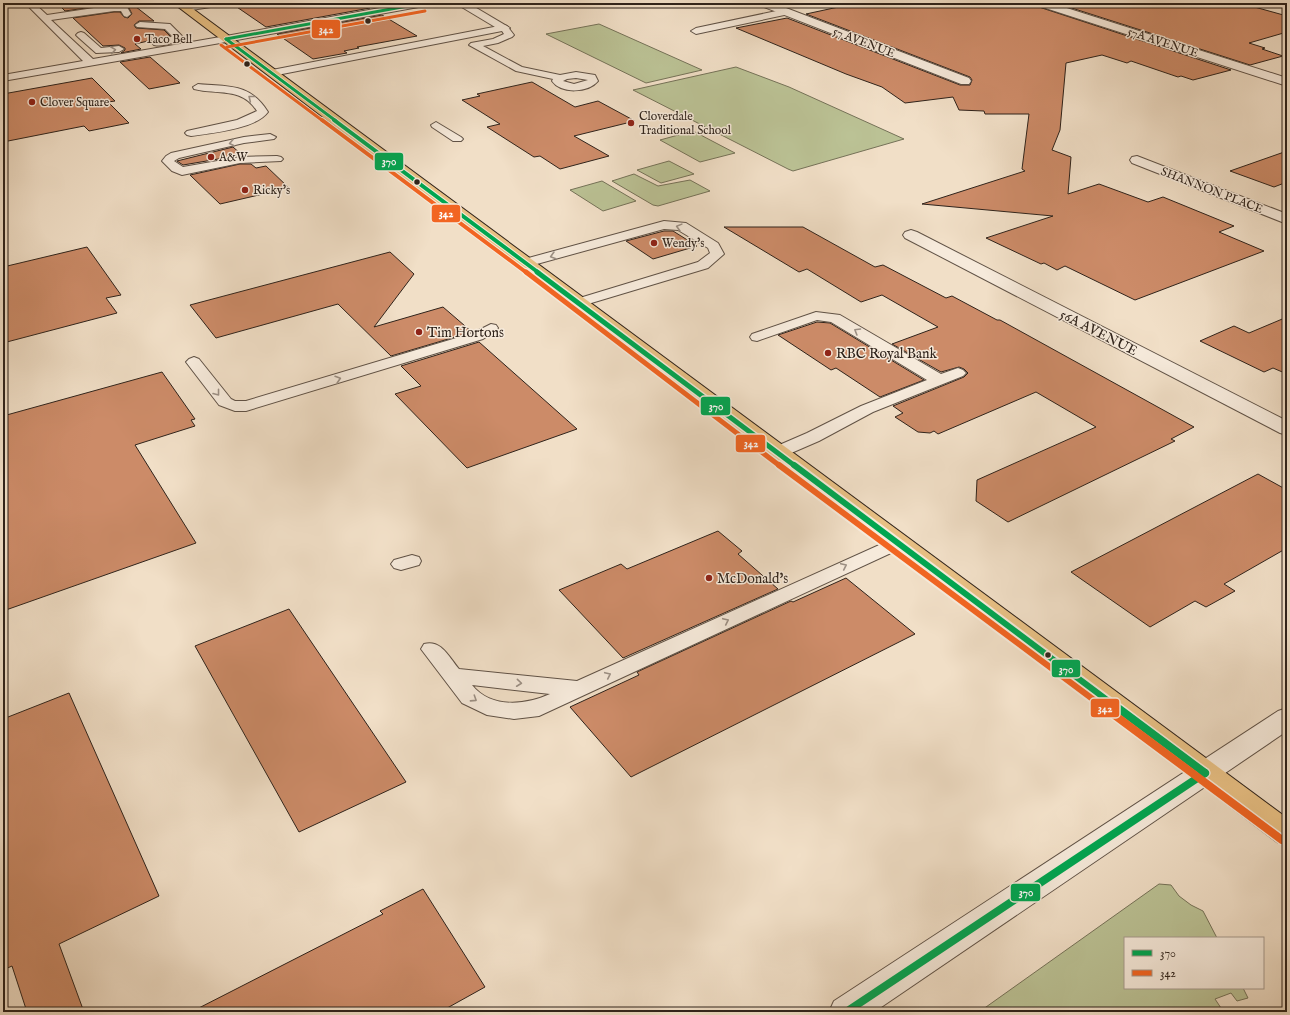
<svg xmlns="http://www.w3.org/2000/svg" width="1290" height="1015" viewBox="0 0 1290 1015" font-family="'IM FELL English',serif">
<rect width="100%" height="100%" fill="#f1dfc7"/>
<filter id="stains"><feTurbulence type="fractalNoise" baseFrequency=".005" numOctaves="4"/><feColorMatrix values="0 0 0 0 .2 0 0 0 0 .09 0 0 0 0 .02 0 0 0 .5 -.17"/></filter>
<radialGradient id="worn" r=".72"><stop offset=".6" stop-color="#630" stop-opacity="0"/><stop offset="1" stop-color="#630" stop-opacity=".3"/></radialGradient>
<!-- green -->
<g fill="#bbc295" stroke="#757258">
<path d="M599 24 702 70 646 83 546 34Z"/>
<path d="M736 67 789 87 904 139 793 171 788 169 633 90Z"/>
<path d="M693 131 735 153 700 162 660 140Z"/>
<path d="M669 161 694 174 661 183 637 170Z"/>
<path d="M634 174 658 186 690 180 710 191 658 206 653 205 612 181Z"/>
<path d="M602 181 636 201 603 211 570 190Z"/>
<path d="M1159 884 1171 885 1179 896 1191 905 1203 911 1217 938H1125V988H1243L1248 998 1237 1001 1231 993 1215 999 1221 1008 1216 1012H979Z"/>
</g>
<!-- building -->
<g fill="#cc8b68" stroke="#2f231b">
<path d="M57 3H131L154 21H139L134 25 136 28 164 30 170 36 135 44 141 49 121 53 125 50V48L119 45 103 46 73 18 114 12H120L124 17 128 18 132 14 128 6 114 4 65 11Z"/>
<path d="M231 3H361L370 8 266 27Z"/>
<path d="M857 3H1034L1036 6 1231 70 1193 80 1181 76 1178 77 1131 61 1127 63 1102 55 1066 63 1060 130 1052 150 1071 157 1068 194 1099 184 1148 202 1163 197 1234 226 1219 232 1264 251 1135 300 1065 266 1057 270 1044 263 1041 264 986 238 1053 216 922 204 1025 171 1022 169 1029 114H985L984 111 959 110 953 97 905 103 882 87 846 74 736 28 787 18 960 85H970L972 80 970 77 806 14Z"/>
<path d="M1056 3H1240L1287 16V32L1249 43 1265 48 1262 49 1283 56 1250 65Z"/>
<path d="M382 15 417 36 357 47 359 48 344 51 347 53 313 59 277 34Z"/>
<path d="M150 57 180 83 149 89 120 62Z"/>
<path d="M92 78 115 101 108 102 129 123 89 131 84 126 3 142V94Z"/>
<path d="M532 82 575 107 598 101 635 121 574 136 609 156 560 169 540 156 534 157 487 127 500 124 462 100 480 96 477 94Z"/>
<path d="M233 147 242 155 183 165 177 161Z"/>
<path d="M1287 151V182L1274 187 1230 171Z"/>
<path d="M240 164H251L256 168 266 166 289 188 220 204 190 175Z"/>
<path d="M724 227H803L875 267 883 265 946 298 952 296 997 320H1000L1194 427 1171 439 1175 441 1008 522 976 501 977 480 1096 427 1036 392 938 434 934 431 930 433 918 432 895 417 903 413 893 406 964 377 968 373 964 369 959 367 941 372 892 344 938 327 882 295 861 302 807 269 799 272Z"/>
<path d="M664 231H673L697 246 653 259 626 241Z"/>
<path d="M87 247 121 295 106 298 117 313 3 343V267Z"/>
<path d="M390 252 414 274 374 327 443 307 472 332 391 356 338 304 216 338 190 305Z"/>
<path d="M1287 317V374L1273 368 1264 372 1200 341 1234 326 1249 333Z"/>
<path d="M817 322 830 323 924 380 880 397 836 368 831 370 778 335Z"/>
<path d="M479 342 577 429 467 468 395 394 421 386 401 366Z"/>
<path d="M162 372 195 419 191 420 195 426 135 445 196 543 3 611V416Z"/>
<path d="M1258 474 1287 490V548L1224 584 1235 591 1206 607 1195 601 1150 627 1071 572Z"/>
<path d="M718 531 742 551 738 554 778 589 623 658 559 590 621 564 627 569Z"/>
<path d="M846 578 915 634 631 777 570 707 639 675 637 672 791 601 793 602Z"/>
<path d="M289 609 406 782 299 832 195 646Z"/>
<path d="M69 693 159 896 59 944 84 1012H27L12 966 3 970V719Z"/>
<path d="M423 889 485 987 440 1012H191L383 914 380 911Z"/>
</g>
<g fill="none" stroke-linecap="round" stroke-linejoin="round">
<defs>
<g id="service">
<path d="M3 3H19L18 5 3 8Z"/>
<path d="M25 3H34L47 15 114 5 127 7 131 14 127 17 124 16 121 11H114L51 20 93 59 226 36 231 39 226 42 3 81V75L83 61Z"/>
<path d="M200 3H221L217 6 185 11 181 8 182 6Z"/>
<path d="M786 9 790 12 789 14 696 34 691 31 696 28Z"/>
<path d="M140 22 170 24 182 36C176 43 163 47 154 45L152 43 154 41 169 38 172 36 165 29 137 27 135 25Z"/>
<path d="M504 25 507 26 514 35 512 37 498 43 483 46 522 67 560 75 576 72 595 75 598 81C588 93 561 94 552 81L553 79 516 71 469 45 471 43 493 39 504 34 502 31 272 76 267 73 272 70ZM576 78 588 80 574 84 563 81 567 79Z"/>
<path d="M81 32 84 33 101 48 119 46 124 49 119 52 96 53 78 37 76 35 78 33Z"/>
<path d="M198 84C229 87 250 83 268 112 256 129 211 133 191 136L187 135 185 133 187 131 237 120 257 111C242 87 218 95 194 89L193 87Z"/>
<path d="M436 122 461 137 463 139 461 141H453L432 127 431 125Z"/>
<path d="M270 134 276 137 274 139 244 143 179 158 174 161 183 167 240 157 277 156 281 157 283 159 281 161 240 163 182 175 172 171 162 161 166 156 171 153 244 137Z"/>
<path d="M664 221 686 223 718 243 724 254 708 268 578 307 573 306 571 303 573 300 698 262 710 253 708 248 678 230 664 229 526 267 521 266 519 263 521 260Z"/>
<path d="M816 312 840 315 941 374 958 368 963 370 966 373 963 376 873 412 819 441 782 457 776 458 770 457 768 453 770 449 807 433 861 406 927 380 831 322 817 320 757 341 752 340 750 337 752 334Z"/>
<path d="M491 324 496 325 498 328 496 331 483 339 246 411H235L219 405 186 362 189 359 194 357 199 359 231 399 235 401H246L473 333Z"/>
<path d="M897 537 904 539 906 543 904 547 539 716 514 719 487 715 462 703 421 649 424 644C441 639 449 657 459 669L577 681ZM472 685 550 694C526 705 491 709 472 685Z"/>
<path d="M412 555 419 557 421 561 419 565 401 570 394 568 391 564 394 560Z"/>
</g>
<g id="minor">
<path d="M455 3H468L510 28 504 31 500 30Z"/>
<path d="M758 3H773L969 78 971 81 969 84H961L759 5Z"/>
<path d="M1035 3H1051L1287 78V86L1036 5Z"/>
<path d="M1137 156 1287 214V224L1132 163 1130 160 1132 157Z"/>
<path d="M911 230 917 232 1287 421V435L1280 433 905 238 903 235 905 232Z"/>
</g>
<g id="tertiary">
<path d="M407 3H429L424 6 226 42 222 41 220 39 222 37 226 36Z"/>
<path d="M1287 708V731L874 1012H829L834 1001 1278 711Z"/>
</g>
<path id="trunk" d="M173 3H185L1287 818V846L1277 842Z"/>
</defs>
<!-- service casing -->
<use href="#service" stroke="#605246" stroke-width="2"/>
<!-- minor casing -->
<use href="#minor" stroke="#605246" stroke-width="2"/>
<!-- tertiary casing -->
<use href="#tertiary" stroke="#605246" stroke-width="2"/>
<!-- trunk casing -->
<use href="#trunk" stroke="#2f231b" stroke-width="2"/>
<!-- service -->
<use href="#service" fill="#f6eadb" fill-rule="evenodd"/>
<!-- minor -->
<use href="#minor" fill="#f6eadb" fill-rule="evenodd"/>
<!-- tertiary -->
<use href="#tertiary" fill="#f6eadb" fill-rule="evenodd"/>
<!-- trunk -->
<use href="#trunk" fill="#e8c084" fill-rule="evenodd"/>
<defs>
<g id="bus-1-far4">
<path d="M226 39 336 121"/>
<path d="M226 39 424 3"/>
</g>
<path id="bus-1-far3" d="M334 120 539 273"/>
<path id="bus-1-far2" d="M537 272 795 466"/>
<path id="bus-1-far1" d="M794 465 1119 709"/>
<g id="bus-1">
<path d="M1118 708 1205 773"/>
<path d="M846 1012 1205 773"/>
</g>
<g id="bus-2-far4">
<path d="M221 45 323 121"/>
<path d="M227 47 425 11"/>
</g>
<path id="bus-2-far3" d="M322 120 527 273"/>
<path id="bus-2-far2" d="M526 272 780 466"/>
<path id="bus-2-far1" d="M779 465 1106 709"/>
<path id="bus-2" d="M1105 708 1282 840"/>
</defs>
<!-- bus-1-far4 casing -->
<use href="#bus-1-far4" stroke="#f6eadb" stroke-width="4.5"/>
<!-- bus-1-far3 casing -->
<use href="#bus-1-far3" stroke="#f6eadb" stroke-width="6"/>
<!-- bus-1-far2 casing -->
<use href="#bus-1-far2" stroke="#f6eadb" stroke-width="8"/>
<!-- bus-1-far1 casing -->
<use href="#bus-1-far1" stroke="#f6eadb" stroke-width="10"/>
<!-- bus-1 casing -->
<use href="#bus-1" stroke="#f6eadb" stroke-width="11"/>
<!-- bus-2-far4 casing -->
<use href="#bus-2-far4" stroke="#f6eadb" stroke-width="4.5"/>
<!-- bus-2-far3 casing -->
<use href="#bus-2-far3" stroke="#f6eadb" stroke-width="6"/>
<!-- bus-2-far2 casing -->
<use href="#bus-2-far2" stroke="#f6eadb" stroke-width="8"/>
<!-- bus-2-far1 casing -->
<use href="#bus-2-far1" stroke="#f6eadb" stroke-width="10"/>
<!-- bus-2 casing -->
<use href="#bus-2" stroke="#f6eadb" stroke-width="11"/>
<!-- bus-1-far4 -->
<use href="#bus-1-far4" stroke="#00a651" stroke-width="3"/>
<!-- bus-1-far3 -->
<use href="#bus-1-far3" stroke="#00a651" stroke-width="4"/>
<!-- bus-1-far2 -->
<use href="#bus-1-far2" stroke="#00a651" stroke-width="5"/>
<!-- bus-1-far1 -->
<use href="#bus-1-far1" stroke="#00a651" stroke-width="6"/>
<!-- bus-1 -->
<use href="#bus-1" stroke="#00a651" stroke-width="8"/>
<!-- bus-2-far4 -->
<use href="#bus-2-far4" stroke="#f26522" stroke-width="3"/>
<!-- bus-2-far3 -->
<use href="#bus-2-far3" stroke="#f26522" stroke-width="4"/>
<!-- bus-2-far2 -->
<use href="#bus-2-far2" stroke="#f26522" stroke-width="5"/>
<!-- bus-2-far1 -->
<use href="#bus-2-far1" stroke="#f26522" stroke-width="6"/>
<!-- bus-2 -->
<use href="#bus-2" stroke="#f26522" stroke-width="8"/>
</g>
<!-- one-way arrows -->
<defs><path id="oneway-chevron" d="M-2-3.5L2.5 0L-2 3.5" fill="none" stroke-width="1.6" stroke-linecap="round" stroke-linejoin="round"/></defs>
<g stroke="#9c9085">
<use href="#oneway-chevron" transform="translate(113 50) rotate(-8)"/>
<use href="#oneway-chevron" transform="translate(251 98) rotate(-141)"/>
<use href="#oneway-chevron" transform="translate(232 143) rotate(168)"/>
<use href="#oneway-chevron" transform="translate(679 227) rotate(-165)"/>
<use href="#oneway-chevron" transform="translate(553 256) rotate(164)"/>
<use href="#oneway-chevron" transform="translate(857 331) rotate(-149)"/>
<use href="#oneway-chevron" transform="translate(338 379) rotate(-17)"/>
<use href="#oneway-chevron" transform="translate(217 393) rotate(52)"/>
<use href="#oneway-chevron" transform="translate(844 566) rotate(-25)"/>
<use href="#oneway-chevron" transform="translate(726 621) rotate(-25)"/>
<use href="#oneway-chevron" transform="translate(608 675) rotate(-25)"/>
<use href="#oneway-chevron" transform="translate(519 683) rotate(6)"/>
<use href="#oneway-chevron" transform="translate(474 699) rotate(33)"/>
</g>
<!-- markers -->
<g fill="#2f231b" stroke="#f6eadb" stroke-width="1.5">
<circle cx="368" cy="21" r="3.5"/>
<circle cx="247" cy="64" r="3.5"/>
<circle cx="417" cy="182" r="3.5"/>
<circle cx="1048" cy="655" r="3.5"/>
</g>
<g fill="#8f2418" stroke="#f6eadb" stroke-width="1.5">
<circle cx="137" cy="39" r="4"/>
<circle cx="32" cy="102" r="4"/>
<circle cx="631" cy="123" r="4"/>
<circle cx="211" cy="157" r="4"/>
<circle cx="245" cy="190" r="4"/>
<circle cx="654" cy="243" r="4"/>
<circle cx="419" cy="332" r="4"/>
<circle cx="828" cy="353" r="4"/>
<circle cx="709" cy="578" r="4"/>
</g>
<g text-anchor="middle" stroke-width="3" stroke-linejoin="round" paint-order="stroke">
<!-- far-poi labels -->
<g font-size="12" fill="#2f231b" stroke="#f6eadb" text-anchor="start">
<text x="145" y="43">Taco Bell</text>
<text x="40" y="106">Clover Square</text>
<text x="639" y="120">Cloverdale<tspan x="639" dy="14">Traditional School</tspan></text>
<text x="219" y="161">A&amp;W</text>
<text x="253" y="194">Ricky's</text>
<text x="662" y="247">Wendy's</text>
</g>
<!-- far-street labels -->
<g font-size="12" fill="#2f231b" stroke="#f6eadb">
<text transform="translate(864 42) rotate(21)" y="4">57 AVENUE</text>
<text transform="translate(1163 42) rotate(18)" y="4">57A AVENUE</text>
<text transform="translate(1212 190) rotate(21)" y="4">SHANNON PLACE</text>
</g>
<!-- poi labels -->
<g font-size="14" fill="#2f231b" stroke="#f6eadb" text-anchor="start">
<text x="427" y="337">Tim Hortons</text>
<text x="836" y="358">RBC Royal Bank</text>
<text x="717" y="583">McDonald's</text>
</g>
<!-- street labels -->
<g font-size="14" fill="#2f231b" stroke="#f6eadb">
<text transform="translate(1099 332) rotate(27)" y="5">56A AVENUE</text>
</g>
</g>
<g stroke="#f6eadb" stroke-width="1.5">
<rect x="311" y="19" width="30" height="20" rx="4" fill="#f26522"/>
<rect x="374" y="152" width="30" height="19" rx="4" fill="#00a651"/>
<rect x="431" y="204" width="30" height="19" rx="4" fill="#f26522"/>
<rect x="700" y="396" width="31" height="20" rx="4" fill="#00a651"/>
<rect x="735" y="434" width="31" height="19" rx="4" fill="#f26522"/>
<rect x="1051" y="659" width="30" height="19" rx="4" fill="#00a651"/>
<rect x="1090" y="698" width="30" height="20" rx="4" fill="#f26522"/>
<rect x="1010" y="883" width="31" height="19" rx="4" fill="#00a651"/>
</g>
<g font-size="11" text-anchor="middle" font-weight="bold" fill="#fff">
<text x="326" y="33">342</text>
<text x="389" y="165">370</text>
<text x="446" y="217">342</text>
<text x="716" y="410">370</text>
<text x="751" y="447">342</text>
<text x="1066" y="673">370</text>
<text x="1105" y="712">342</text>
<text x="1026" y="896">370</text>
</g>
<!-- margin -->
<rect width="1290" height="1015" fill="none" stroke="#f1dfc7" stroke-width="16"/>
<rect x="4" y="4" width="1282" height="1007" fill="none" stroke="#2f231b" stroke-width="2"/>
<rect x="8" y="8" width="1274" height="999" fill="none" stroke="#2f231b"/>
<!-- legend -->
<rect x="1124" y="937" width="140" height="52" fill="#f6eadb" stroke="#a69a8e"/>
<rect x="1132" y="950" width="20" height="6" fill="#00a651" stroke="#a69a8e"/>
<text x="1160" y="957" font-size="12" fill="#2f231b">370</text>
<rect x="1132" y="970" width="20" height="6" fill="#f26522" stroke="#a69a8e"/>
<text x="1160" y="977" font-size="12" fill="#2f231b">342</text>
<rect width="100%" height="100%" filter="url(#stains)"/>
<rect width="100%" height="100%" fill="url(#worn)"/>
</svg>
